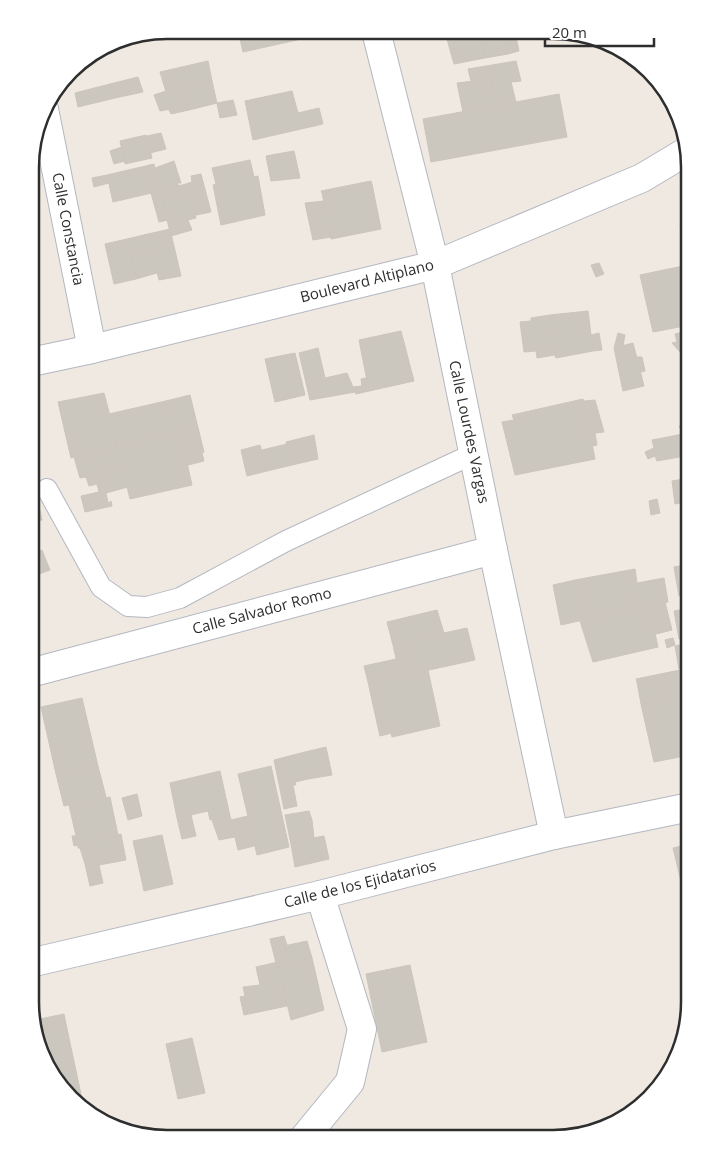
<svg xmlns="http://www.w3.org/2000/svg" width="720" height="1169" viewBox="0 0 720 1169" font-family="'Open Sans',sans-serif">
<rect width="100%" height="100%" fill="#efe9e1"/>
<!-- building -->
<g fill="#cbc7bf" stroke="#cbc5ba">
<path d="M238 30 294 31 297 40 243 52Z"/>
<path d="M445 32H480L485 58 454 64Z"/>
<path d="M480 32H504L508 54 485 58Z"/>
<path d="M504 32H515L519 51 508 54Z"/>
<path d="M208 61 212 81 185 87 189 110 171 114 169 110 171 109 160 72Z"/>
<path d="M516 61 521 81 511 82 516 102 497 105 491 79 471 81 468 69Z"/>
<path d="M138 77 143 92 115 98 110 84Z"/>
<path d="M491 79 497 105 463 112 457 83Z"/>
<path d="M212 81 217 103 189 110 185 87Z"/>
<path d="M110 84 115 98 78 107 75 93Z"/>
<path d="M166 91 171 109 160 111 154 95Z"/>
<path d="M292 91 298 113 319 108 323 124 253 140 245 101Z"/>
<path d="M559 94 567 137 431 162 423 119Z"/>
<path d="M233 100 237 115 220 118 217 103Z"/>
<path d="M161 133 166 149 150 153 147 136Z"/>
<path d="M146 135 152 158 125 164 120 141Z"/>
<path d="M122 147 125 161 114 164 110 151Z"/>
<path d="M294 151 300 178 271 181 266 156Z"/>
<path d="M250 160 254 177 258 176 265 215 221 225 213 185 216 184 212 168Z"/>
<path d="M174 161 181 183H177L179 186 160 191 155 168Z"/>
<path d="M154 164 160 191 113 202 107 175Z"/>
<path d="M201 174 211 212 196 215 186 184 192 182 191 176Z"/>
<path d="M107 175 109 183 94 187 92 178Z"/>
<path d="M371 181 372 184 364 185 365 189 354 191 353 187 322 193 321 191Z"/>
<path d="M186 184 196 218 188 220 192 230 171 236 160 191Z"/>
<path d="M372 184 381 229 331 239 322 193 353 187 354 191 365 189 364 185Z"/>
<path d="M160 191 168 220 159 222 151 193Z"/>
<path d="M324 201 331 237 313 240 305 203Z"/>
<path d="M690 223V251L687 252 680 225Z"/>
<path d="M170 229 181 276 159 280 148 234Z"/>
<path d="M148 234 157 273 136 279 127 239Z"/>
<path d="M127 239 136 279 114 284 105 244Z"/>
<path d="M599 263 604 274 596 277 591 265Z"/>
<path d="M683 266 690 294V325L653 332 640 275Z"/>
<path d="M588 311 593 351 556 358 555 355 550 315Z"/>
<path d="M550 315 555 355 537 358 536 351 524 352 520 322 531 321V318Z"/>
<path d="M401 331 414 381 369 391 359 340Z"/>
<path d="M688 331 690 349 680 352 672 343 677 342 675 334Z"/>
<path d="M599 333 602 350 593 351 591 335Z"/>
<path d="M618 333 625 335 623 346 614 348Z"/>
<path d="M633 343 644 386 623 391 614 348Z"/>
<path d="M318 348 325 378 347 373 353 387 362 386 361 379 366 378 369 391 356 394 355 392 310 400 299 353Z"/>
<path d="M295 353 305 395 275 402 265 359Z"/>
<path d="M637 357H642L645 371 641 372Z"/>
<path d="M104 393 118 447 92 452 99 475 80 478 74 457 71 458 58 402Z"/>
<path d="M190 395 204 452 202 453 204 461 188 465 180 432H178L170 400Z"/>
<path d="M583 399 595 459 515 475 502 422 514 420 512 415Z"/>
<path d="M170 400 178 432 117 446 109 414Z"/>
<path d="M595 400 604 432 595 433 597 445 593 446 584 401Z"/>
<path d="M690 424V465H687L685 456 657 461 655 456 648 459 645 452 654 448 652 440 683 434 679 426Z"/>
<path d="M180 432 192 485 130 499 117 446Z"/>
<path d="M314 435 318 459 292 465 286 442Z"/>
<path d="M287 444 292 465 267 471 262 450Z"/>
<path d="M260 445 267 471 247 476 241 450Z"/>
<path d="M118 447 123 467 98 472 92 452Z"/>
<path d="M123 467 128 487 106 493 108 503 111 501 112 506 85 512 81 496 99 492 97 484 89 486 86 477 99 475 98 472Z"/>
<path d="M31 468 42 520 31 522Z"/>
<path d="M690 478V501L675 504 672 481Z"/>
<path d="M657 499 660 513 651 515 649 501Z"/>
<path d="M42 550 50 570 31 577V555Z"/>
<path d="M690 564V594L679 596 674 567Z"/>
<path d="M635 569 637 583 664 578 668 602 633 610 629 590 628 591 624 571Z"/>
<path d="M624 571 628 591 629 590 633 610 583 620 575 580Z"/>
<path d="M575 580 583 620 561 625 553 585Z"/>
<path d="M665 602 672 630 656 634 649 606Z"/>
<path d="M649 606 658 647 593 662 580 621Z"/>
<path d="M690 608V638L679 639 674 611Z"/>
<path d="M437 610 444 633 393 645 387 622Z"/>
<path d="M467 628 475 660 415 673 407 641Z"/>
<path d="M673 638 675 645 667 648 665 640Z"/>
<path d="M407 641 415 673 400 676 393 645Z"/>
<path d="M690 643V667L679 669 675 646Z"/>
<path d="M396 659 400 676 368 682 364 666Z"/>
<path d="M428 670 440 726 392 737 388 721 377 723 368 682Z"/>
<path d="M680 670 690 724V755L654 762 641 704 662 701 657 678 637 682 636 679Z"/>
<path d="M657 678 662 701 641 704 637 682Z"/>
<path d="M82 698 98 766 56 774 41 707Z"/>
<path d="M388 721 392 733 380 736 377 723Z"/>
<path d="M326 747 332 775 308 779 301 753Z"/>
<path d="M301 753 308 779 295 782 296 785H293L297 806 284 809 274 760Z"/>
<path d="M98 766 106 797 64 806 56 774Z"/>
<path d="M271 766 289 847 257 855 238 774Z"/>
<path d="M220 771 230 816 210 820 208 811 177 818 170 783Z"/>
<path d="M137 794 142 816 128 820 122 798Z"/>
<path d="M110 797 118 835 94 841V844L80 848H78V845L74 846 72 836H76L69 805Z"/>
<path d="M309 811 312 820 314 838 303 840V842L291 844 285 815Z"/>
<path d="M191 815 196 836 182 839 177 818Z"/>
<path d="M230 816 235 837 219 840 212 820Z"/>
<path d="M248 816 254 846 238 850 231 820Z"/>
<path d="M121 834 126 860 99 865 94 841Z"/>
<path d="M162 835 173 884 144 891 133 841Z"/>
<path d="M324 836 329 859 295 867 291 844 303 842V840Z"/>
<path d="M94 844 98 861 85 864 80 848Z"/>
<path d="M690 844V919L673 848Z"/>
<path d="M98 861 103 883 90 886 85 864Z"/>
<path d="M284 936 287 945 284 946 288 964 278 967V962L276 963 270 939Z"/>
<path d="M307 941 312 958 288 964 284 946Z"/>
<path d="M312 958 324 1010 291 1020 278 967Z"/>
<path d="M278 962 284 990 277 991 280 1001 286 1000 287 1006 244 1015 240 997 245 996 243 987 260 985 256 967Z"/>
<path d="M410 965 427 1042 382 1052 366 974Z"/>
<path d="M284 990 286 1000 280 1001 277 991Z"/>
<path d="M64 1014 66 1024 42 1030 40 1019Z"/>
<path d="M66 1024 82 1099 76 1101 40 1054 36 1031Z"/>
<path d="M192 1038 205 1093 178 1099 166 1044Z"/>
</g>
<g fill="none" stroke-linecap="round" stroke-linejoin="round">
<defs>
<path id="service" d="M47 489 101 587 128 606 147 607 180 598 286 541 473 454"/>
<g id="minor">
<path d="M376 31 435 265 493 550 554 835"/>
<path d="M44 109 92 349"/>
<path d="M30 673 493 550"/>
<path d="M30 963 320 895 554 835 690 807"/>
<path d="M304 1138 350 1082 362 1029 320 895"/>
</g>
<path id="tertiary" d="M31 362 92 349 435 265 642 178 687 151"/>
</defs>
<!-- service casing -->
<use href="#service" stroke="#b4b7c1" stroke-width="22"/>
<!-- minor casing -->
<use href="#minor" stroke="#b4b7c1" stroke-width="30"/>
<!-- tertiary casing -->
<use href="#tertiary" stroke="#b4b7c1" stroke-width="30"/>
<!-- service -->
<use href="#service" stroke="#fff" stroke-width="20"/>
<!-- minor -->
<use href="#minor" stroke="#fff" stroke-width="28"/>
<!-- tertiary -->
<use href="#tertiary" stroke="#fff" stroke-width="28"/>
</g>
<g text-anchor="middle" stroke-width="5" stroke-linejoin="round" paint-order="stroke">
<!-- street labels -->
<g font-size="15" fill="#2e2e2e" stroke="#fff">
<text transform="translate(68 229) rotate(79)" y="5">Calle Constancia</text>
<text transform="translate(367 281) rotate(-14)" y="5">Boulevard Altiplano</text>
<text transform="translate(469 432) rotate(78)" y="5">Calle Lourdes Vargas</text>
<text transform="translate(262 611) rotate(-15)" y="5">Calle Salvador Romo</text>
<text transform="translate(360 884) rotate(-14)" y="5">Calle de los Ejidatarios</text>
</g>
</g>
<!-- crop -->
<path d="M0 0H720V1169H0ZM167 39H553A128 128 0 0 1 681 167V1002A128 128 0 0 1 553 1130H167A128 128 0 0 1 39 1002V167A128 128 0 0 1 167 39Z" fill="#fff" fill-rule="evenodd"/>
<path fill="none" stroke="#2e2e2e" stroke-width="2.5" d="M167 39H553A128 128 0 0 1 681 167V1002A128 128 0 0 1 553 1130H167A128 128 0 0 1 39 1002V167A128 128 0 0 1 167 39Z"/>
<!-- scale -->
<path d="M545 38v8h109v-8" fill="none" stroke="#2e2e2e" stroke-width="2.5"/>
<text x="552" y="38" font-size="15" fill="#2e2e2e" stroke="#ffffff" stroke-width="4" paint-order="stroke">20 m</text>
</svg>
